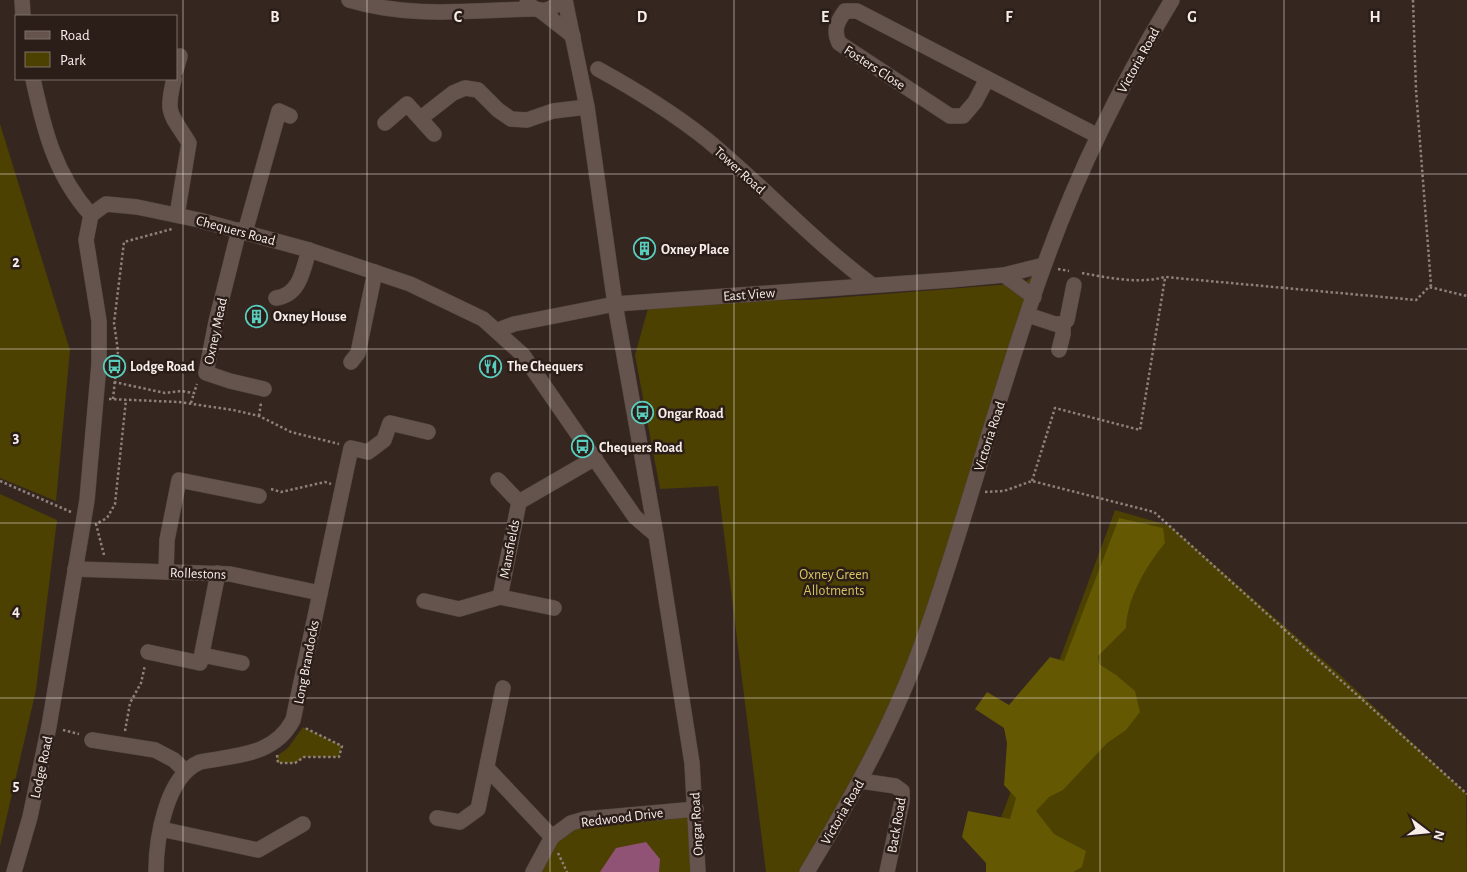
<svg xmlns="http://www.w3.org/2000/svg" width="1467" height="872" viewBox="0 0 1467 872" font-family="'Alegreya Sans',sans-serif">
<rect width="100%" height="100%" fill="#352620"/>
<!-- green -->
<g fill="#4c4100">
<path d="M0 124 70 350 56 501 0 478Z"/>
<path d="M1044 265 924 639 807 872H766L718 486 660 489 635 355 650 301 808 300 1025 283Z"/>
<path d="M0 494 57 520 36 690 0 846Z"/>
<path d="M1115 510 1170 526 1339 674 1466 793 1467 872H993L988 853Z"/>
<path d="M303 727 342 746 339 757H305L295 763H278L277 756 288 748Z"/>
<path d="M692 812 693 872H534L565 832 589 825Z"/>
</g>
<!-- forest -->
<path fill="#645803" d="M1119 518 1163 528 1165 543C1146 566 1127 598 1126 628L1098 656 1099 664 1116 675 1135 691 1140 712 1126 730 1107 743 1063 790 1049 797 1036 811 1054 834 1086 851 1082 867 1073 872H986V863L962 837 968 811 1010 819 1016 798 1004 785 1007 743 1004 728 975 709 987 692 1009 705 1050 657 1064 661Z"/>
<!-- water -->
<path fill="#915375" d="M646 842 660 859 659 872H600L616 848Z"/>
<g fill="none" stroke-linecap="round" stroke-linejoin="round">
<defs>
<g id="minor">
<path d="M22 0 23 16"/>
<path d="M349 0C414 19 469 10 534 9"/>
<path d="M565 0 587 107 615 304 656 535 692 763 698 872"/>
<path d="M527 3C538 14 552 12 560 0"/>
<path d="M541 11 573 36"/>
<path d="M598 69C636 90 672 112 706 139 763 186 813 241 872 285"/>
<path d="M176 70 180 56"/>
<path d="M33 79C44 130 55 175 91 215"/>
<path d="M174 79C165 116 171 113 189 143L177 215"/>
<path d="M987 79 975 102 963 116H950L839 43C833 30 837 22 845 11H857L1098 136"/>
<path d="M421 118 453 93 465 88 478 90 498 110 511 119 527 120 553 111 587 107"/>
<path d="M385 123 407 104 434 134"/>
<path d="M239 230 216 322 206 373 230 381 264 389"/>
<path d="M245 232 279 111 290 116"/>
<path d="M1004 275 1034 297"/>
<path d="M276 298C300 295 303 270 309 250"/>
<path d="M1028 315 1055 324H1063L1067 320 1074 285"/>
<path d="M498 330 514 324 615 304 950 280 1004 275 1044 265"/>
<path d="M1059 350 1063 334V324"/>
<path d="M351 362 358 353 375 272"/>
<path d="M498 480 519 502 500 597 554 608"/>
<path d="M519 502 595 458"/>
<path d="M75 569 230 574 320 593"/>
<path d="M166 572 167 540 179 480 259 496"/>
<path d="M424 601 459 609 500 597"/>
<path d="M148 652 200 663 218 573"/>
<path d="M202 655 242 663"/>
<path d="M92 740 155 750 174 760 185 771"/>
<path d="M487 768 552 837 571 823 585 819 696 809"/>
<path d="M861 781 895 786 902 791V801L887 872"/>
<path d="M437 818 460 822 478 809 503 688"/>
<path d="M161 829 258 850 303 824"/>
<path d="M14 872 30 817 49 726 87 500 99 364V321L86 240 91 215 106 204 137 207 199 220 309 250 410 284 483 319 523 355 635 517 656 535"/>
<path d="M156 872C156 839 166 776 200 762 236 755 274 756 293 720L351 448 368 452 384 440 390 423 428 432"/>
<path d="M533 872 552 837"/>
<path d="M807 872C852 797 895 721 924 638 968 515 999 388 1044 266 1077 173 1121 84 1172 0"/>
</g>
</defs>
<!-- minor casing -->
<use href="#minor" stroke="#51443f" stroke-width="16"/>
<!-- path -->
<g stroke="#8e817c" stroke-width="2.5" stroke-dasharray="2.5 2.5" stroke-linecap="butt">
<path d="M1413 0 1416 90 1431 285 1429 287"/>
<path d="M1058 269 1069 271"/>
<path d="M1082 273C1109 278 1138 284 1165 277L1416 300 1429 287 1467 296"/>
<path d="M114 382 165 393 181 391 194 393 197 384"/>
<path d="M109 399 179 402 233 410 259 416 291 432 339 444"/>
<path d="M113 399 118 351 114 323 124 242 172 229"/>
<path d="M191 403 194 393"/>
<path d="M259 416 261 403"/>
<path d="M0 481 71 512"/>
<path d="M1032 481 1055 408 1140 430 1165 278"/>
<path d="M271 489 281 492 325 482 331 484"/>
<path d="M985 492 1004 491 1032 481 1154 512 1467 794"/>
<path d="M104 555 96 524 107 518 115 504 126 400"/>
<path d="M63 730 79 734"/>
<path d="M125 731 130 703 141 683 145 665"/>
<path d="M277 755 278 763H295L304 757H339L342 746 305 728"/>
<path d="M558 853 567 872"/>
</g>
<!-- minor -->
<use href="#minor" stroke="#65544d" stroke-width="15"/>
</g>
<!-- grid -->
<path fill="none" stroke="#f7ede9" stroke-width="1" stroke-opacity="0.55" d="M183 0V872M367 0V872M550 0V872M734 0V872M917 0V872M1100 0V872M1284 0V872M0 174H1467M0 349H1467M0 523H1467M0 698H1467"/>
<!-- icons -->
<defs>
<symbol id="building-ring" viewBox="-11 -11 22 22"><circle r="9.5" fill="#2b1d17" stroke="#59cebf" stroke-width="1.5"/><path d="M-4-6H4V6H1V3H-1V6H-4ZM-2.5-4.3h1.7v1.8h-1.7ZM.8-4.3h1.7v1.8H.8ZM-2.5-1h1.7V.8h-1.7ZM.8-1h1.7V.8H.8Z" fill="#59cebf"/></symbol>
<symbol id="bus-ring" viewBox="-11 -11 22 22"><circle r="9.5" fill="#2b1d17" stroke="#59cebf" stroke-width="1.5"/><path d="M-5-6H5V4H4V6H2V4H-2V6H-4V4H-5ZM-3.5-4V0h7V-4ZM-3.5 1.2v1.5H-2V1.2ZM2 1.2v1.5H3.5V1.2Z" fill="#59cebf"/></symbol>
<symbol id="restaurant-ring" viewBox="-11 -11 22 22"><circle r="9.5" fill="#2b1d17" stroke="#59cebf" stroke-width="1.5"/><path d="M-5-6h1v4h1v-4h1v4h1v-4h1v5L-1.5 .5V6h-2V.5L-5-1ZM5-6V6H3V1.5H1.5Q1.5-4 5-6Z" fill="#59cebf"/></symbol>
</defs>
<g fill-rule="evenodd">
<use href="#building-ring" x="632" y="236" width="25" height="25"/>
<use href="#building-ring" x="244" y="304" width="25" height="25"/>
<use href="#bus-ring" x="102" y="354" width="25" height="25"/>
<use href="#restaurant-ring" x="478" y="354" width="25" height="25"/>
<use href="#bus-ring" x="630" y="400" width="25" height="25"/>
<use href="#bus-ring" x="570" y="434" width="25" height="25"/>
</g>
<g text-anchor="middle" stroke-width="5" stroke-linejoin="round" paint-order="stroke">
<!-- street labels -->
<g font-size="14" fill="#f7ede9" stroke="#2b1d17">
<text transform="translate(1138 60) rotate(-61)" y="5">Victoria Road</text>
<text transform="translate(875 67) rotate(33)" y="5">Fosters Close</text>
<text transform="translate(740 170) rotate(42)" y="5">Tower Road</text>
<text transform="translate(236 230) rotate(15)" y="5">Chequers Road</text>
<text transform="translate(749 294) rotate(-4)" y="5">East View</text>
<text transform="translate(215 331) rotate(-78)" y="5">Oxney Mead</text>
<text transform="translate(989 436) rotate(-72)" y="5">Victoria Road</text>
<text transform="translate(509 549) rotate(-79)" y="5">Mansfields</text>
<text transform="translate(198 573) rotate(2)" y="5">Rollestons</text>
<text transform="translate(306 662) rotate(-79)" y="5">Long Brandocks</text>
<text transform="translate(41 767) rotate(-78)" y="5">Lodge Road</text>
<text transform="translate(842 812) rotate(-60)" y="5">Victoria Road</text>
<text transform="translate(622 817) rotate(-7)" y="5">Redwood Drive</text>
<text transform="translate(696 824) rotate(-93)" y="5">Ongar Road</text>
<text transform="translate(896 825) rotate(-80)" y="5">Back Road</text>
</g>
<!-- poi labels -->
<g font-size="14" font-weight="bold" fill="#f7ede9" stroke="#2b1d17" text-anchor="start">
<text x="661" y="254">Oxney Place</text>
<text x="273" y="321">Oxney House</text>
<text x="130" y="371">Lodge Road</text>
<text x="507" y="371">The Chequers</text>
<text x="658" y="418">Ongar Road</text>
<text x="599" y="452">Chequers Road</text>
</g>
<!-- park labels -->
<g font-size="14" fill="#d6c45f" stroke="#2b1d17">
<text x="834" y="579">Oxney Green<tspan x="834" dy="16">Allotments</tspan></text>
</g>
</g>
<g font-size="16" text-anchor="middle" font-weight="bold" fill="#f7ede9" stroke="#2b1d17" stroke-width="5" stroke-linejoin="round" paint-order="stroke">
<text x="275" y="22">B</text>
<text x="458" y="22">C</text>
<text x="642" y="22">D</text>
<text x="825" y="22">E</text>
<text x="1009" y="22">F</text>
<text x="1192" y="22">G</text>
<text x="1375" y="22">H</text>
<text x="16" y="267">2</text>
<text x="16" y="442">3</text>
<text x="16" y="616">4</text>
<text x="16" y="790">5</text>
</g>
<!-- legend -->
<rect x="15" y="15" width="162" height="65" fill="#2b1d17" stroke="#7d706b"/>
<rect x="25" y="31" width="25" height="8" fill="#65544d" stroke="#7d706b"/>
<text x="60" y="40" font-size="15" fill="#f7ede9">Road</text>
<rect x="25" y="52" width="25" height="15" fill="#4c4100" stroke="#7d706b"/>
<text x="60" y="65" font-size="15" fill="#f7ede9">Park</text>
<!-- north arrow -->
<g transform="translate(1427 832) rotate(106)" stroke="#2b1d17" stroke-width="4" paint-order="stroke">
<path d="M0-4L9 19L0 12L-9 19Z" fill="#f7ede9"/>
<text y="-8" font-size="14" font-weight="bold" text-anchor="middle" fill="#f7ede9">N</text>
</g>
</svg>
